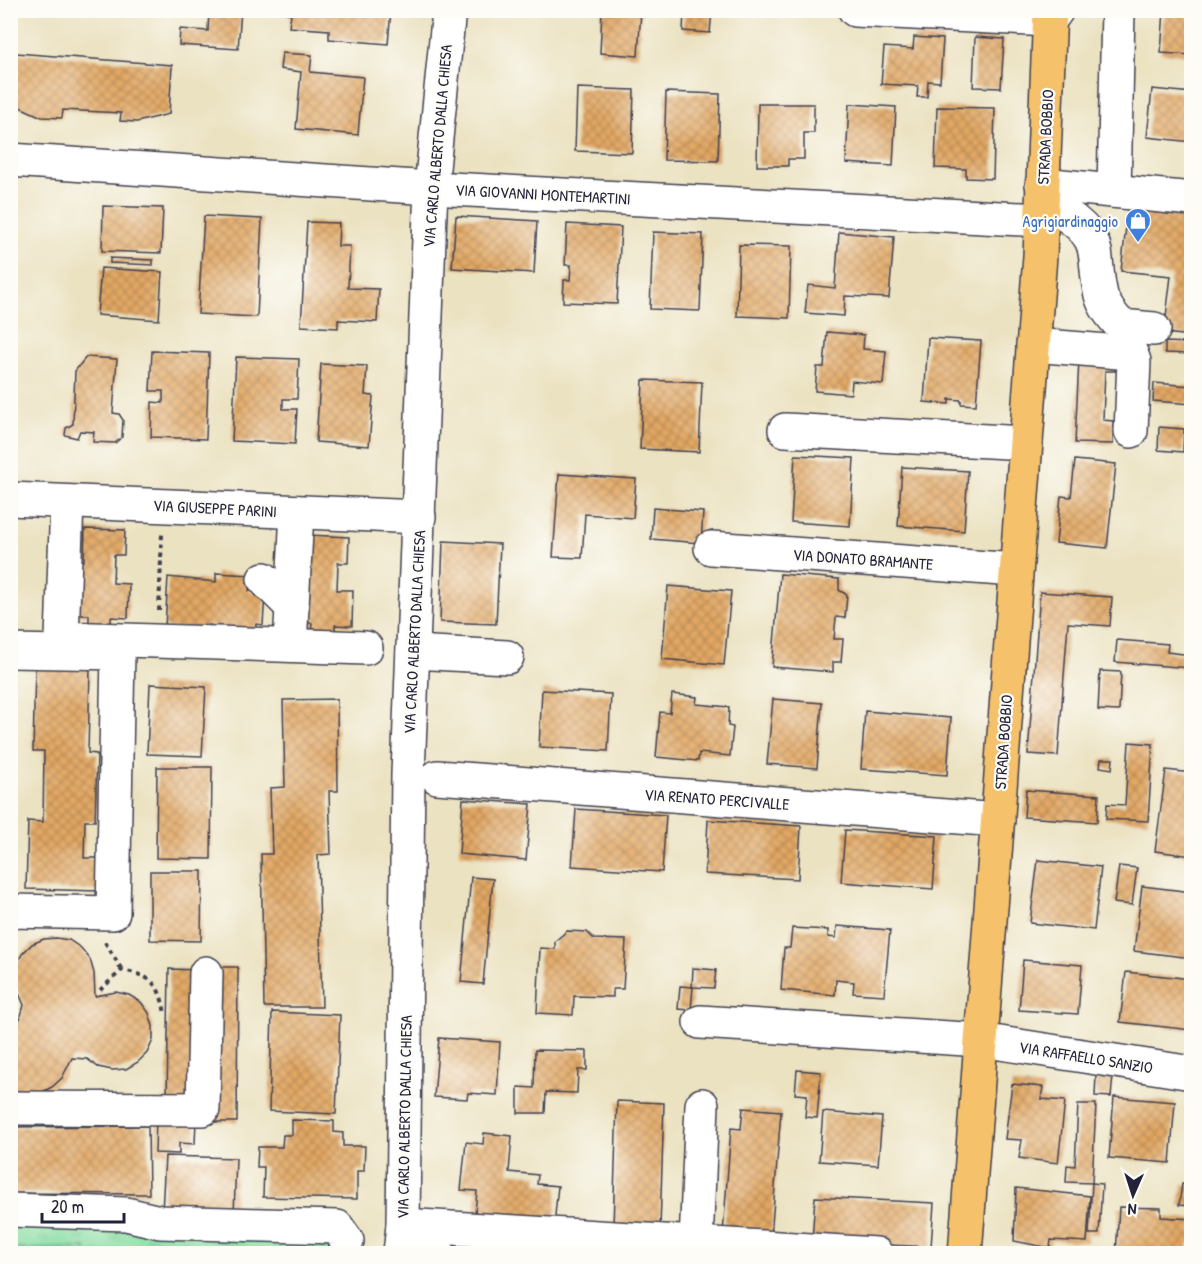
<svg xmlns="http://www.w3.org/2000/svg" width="1202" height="1264" viewBox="0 0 1202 1264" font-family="'Patrick Hand',sans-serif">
<defs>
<pattern id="grass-tufts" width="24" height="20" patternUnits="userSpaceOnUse" patternTransform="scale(1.5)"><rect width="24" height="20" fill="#83db9f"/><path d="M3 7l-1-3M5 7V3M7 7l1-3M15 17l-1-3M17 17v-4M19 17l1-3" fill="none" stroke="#71bc8a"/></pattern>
<pattern id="building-cross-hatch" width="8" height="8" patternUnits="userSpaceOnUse" patternTransform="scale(1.5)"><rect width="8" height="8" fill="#e2a864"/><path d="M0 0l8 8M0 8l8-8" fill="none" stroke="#b78854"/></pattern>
</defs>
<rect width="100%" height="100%" fill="#fdfcf7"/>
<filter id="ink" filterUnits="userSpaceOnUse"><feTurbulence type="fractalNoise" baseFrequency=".0167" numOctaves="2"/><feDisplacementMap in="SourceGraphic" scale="12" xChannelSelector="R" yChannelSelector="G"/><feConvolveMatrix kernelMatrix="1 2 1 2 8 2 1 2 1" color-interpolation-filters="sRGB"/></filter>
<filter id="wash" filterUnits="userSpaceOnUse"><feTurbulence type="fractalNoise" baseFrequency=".008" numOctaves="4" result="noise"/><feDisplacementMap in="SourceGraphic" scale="24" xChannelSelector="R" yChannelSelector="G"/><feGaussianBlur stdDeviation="1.35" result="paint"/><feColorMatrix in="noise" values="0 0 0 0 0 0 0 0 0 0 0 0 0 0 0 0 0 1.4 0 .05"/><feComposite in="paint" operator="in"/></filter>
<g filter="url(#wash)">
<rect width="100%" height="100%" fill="#ebe2c1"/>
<!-- grass -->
<path fill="url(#grass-tufts)" stroke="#527e6d" stroke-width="1.5" d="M11 1224 337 1236 332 1253 11 1254Z"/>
<!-- garden -->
<path fill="#83db9f" stroke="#527e6d" stroke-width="1.5" d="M86 1248V1253H11V1249Z"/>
<g id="blocks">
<!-- building -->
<g fill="url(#building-cross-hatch)">
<path d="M209 10H241L238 49 179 45 180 29 208 31Z"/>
<path d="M275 10H391L388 44 329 39V30L289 27 291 14Z"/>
<path d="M602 10H641L638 56 600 53Z"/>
<path d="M684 10H712L710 33 683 31Z"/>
<path d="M1164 10H1192V55L1161 53Z"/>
<path d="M914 37 943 39 940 82 928 81 927 97H917L918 86 881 84 884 47 913 49Z"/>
<path d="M975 37 1004 39 1001 88 973 87Z"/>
<path d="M16 53 172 65 169 114 137 122 120 121 121 113 63 110 62 118 42 117 13 104Z"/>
<path d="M282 53 312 55 310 72 363 77 358 135 296 129 301 72 280 69Z"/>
<path d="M577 88 634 90 632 153 575 151Z"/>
<path d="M1152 89 1192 93V142L1147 137Z"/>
<path d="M666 92 720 94 718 161 664 160Z"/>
<path d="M758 104H814V133H804V159H788V166H757Z"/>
<path d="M849 104 896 107 893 166 846 163Z"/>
<path d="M937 107 995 108 993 179 966 178V169L935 168Z"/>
<path d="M103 206 163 208 161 253 102 251Z"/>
<path d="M1128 209 1192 216V336L1164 333 1171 276 1121 271Z"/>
<path d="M204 216 262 219 257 317 198 314Z"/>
<path d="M456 216 537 221 534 273 452 268Z"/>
<path d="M307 222 339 223 338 246H350L348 288 379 289 377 322 338 320V328L301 326Z"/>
<path d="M567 224 621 227 617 304 563 302 564 280H570L571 265H565Z"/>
<path d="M653 232 703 234 700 311 650 309Z"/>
<path d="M839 232 894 237 889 298 845 296 844 316 805 313 808 285 835 288Z"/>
<path d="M739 245 791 246 789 318 737 316Z"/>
<path d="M110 258 153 260V265L110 263Z"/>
<path d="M101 268 162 272 159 320 97 315Z"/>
<path d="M827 332 864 335 863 349 886 351 883 384 852 381 851 394 815 391 817 367H824Z"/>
<path d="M928 338 981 341 976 405 961 404V400L949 399V404L924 402Z"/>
<path d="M1165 342 1191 343V354L1165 353Z"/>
<path d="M152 351 209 353 206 439 151 437 152 402 163 403V391H150Z"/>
<path d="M86 357 117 359 113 413 119 414 123 420 122 437 115 443 93 442 94 432 80 431 77 438 65 435 66 428 73 424 75 371Z"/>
<path d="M236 357 299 359 297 399H283V409H297L295 444 232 441Z"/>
<path d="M1079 359 1116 361 1115 371H1105L1103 420 1113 421V444L1075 443Z"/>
<path d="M321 364 367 366 365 395 373 396 369 446 316 442Z"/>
<path d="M643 380 702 382 699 452 640 449Z"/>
<path d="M1154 383 1192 386V404L1153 401Z"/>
<path d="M1159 427 1184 429 1183 452 1158 450Z"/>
<path d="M795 455 854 458 850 526 791 522Z"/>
<path d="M1075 460 1116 464 1107 548 1056 543 1061 496 1071 497Z"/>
<path d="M902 467 968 471 964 531 898 526Z"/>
<path d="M559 474 636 479 633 518 585 514 582 558 553 557Z"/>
<path d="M653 508 703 512 701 543 651 539Z"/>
<path d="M85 529 125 530 124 555H114L113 583 129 584 128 618 111 617V626L89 625V615H74L76 560 84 561Z"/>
<path d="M308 535 349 537 348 563H338L337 590H353L352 626 335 625V634L311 633 312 623H297Z"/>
<path d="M443 541 500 544 496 624 440 622Z"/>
<path d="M216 573 251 575 249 591 265 593 263 625 256 624 255 633 224 631 210 625 194 629 165 627 168 577 216 582Z"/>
<path d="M780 574 839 579V590L847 595 845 618 836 617 834 639H843L841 662H833V672L772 667Z"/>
<path d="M668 586 731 591 724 665 662 659Z"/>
<path d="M1040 592 1112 597 1110 626 1068 623 1058 756 1028 754Z"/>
<path d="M1117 640 1168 644 1167 652 1191 655 1190 668 1115 662Z"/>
<path d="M35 667 90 669 88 753 97 754 95 821H85L84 858H99V891L26 889 28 821 43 822 44 751H33Z"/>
<path d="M1100 671 1121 672 1119 711 1098 710Z"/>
<path d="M150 684 206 687 202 756 147 754Z"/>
<path d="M542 690 611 694 608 751 539 747Z"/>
<path d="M672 694 697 697 696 704 729 707 728 726 733 727 730 756 699 753 698 761 656 757 660 712 670 713Z"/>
<path d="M337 699 338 791H329L331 854 318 855 322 1007H264L261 854H272L270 788 285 787 283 700Z"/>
<path d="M773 699 822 703 817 768 767 764Z"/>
<path d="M865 711 951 718 947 775 861 769Z"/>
<path d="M1129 742 1153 744 1148 821 1106 819 1107 804 1125 805Z"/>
<path d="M1101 759H1113L1112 769 1100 767Z"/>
<path d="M157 767H212L211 859 156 858Z"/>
<path d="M1166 770 1192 773V856L1155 851Z"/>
<path d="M1026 790 1099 795 1097 822 1024 817Z"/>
<path d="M463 799 531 804 526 860 459 854Z"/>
<path d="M576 809 666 815 662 872 572 866Z"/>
<path d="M708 820 801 826 798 879 705 874Z"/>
<path d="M845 830 937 836 933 889 841 882Z"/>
<path d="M1038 860 1101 867 1094 930 1030 923Z"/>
<path d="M1119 866 1137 868 1132 905 1114 903Z"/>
<path d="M150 871H202L201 941 150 940Z"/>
<path d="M471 877 493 879 483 984 461 982Z"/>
<path d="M1142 886 1192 892V958L1134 951Z"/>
<path d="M837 926 890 930 884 995 853 993 854 982 836 980 835 995 781 990 784 948H790L792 928 828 930V937L836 938Z"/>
<path d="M567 931 587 932 594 939 626 940 623 989H613V997L574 996 573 1015 537 1013 540 948 555 949V941Z"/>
<path d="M56 938 69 940 81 948 90 959 94 973 95 996 116 992 129 995 141 1002 149 1013 153 1026V1040L147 1053 138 1062 126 1069 112 1070 98 1067 87 1059 72 1058 62 1078 52 1087 40 1093 14 1092 10 1090V1023L20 1019 24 1005 14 982 16 966 22 954 32 944 44 939Z"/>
<path d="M1023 960 1082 965 1078 1014 1019 1010Z"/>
<path d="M213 967H238L237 1122H211Z"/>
<path d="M693 968 716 970 714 988 692 987Z"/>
<path d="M169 969 198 970 196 1101H167Z"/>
<path d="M1126 972 1192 979V1030L1120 1022Z"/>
<path d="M680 986 693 987 691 1010 678 1009Z"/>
<path d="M272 1012 340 1015 336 1114 269 1111Z"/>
<path d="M439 1038 500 1042 497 1095 468 1093 467 1099 434 1097Z"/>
<path d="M535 1050 587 1051V1070H578L577 1093 546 1092 545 1113H518V1087L534 1088Z"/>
<path d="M797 1070 821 1072 817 1118 805 1117 807 1095 795 1094Z"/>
<path d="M1096 1074 1113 1075 1111 1097 1095 1096Z"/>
<path d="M1012 1084 1043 1087 1041 1099 1065 1101 1058 1163 1019 1158 1022 1140 1005 1139Z"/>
<path d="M1114 1097 1175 1102 1170 1163 1109 1158Z"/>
<path d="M617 1101 664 1103 660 1229 613 1227Z"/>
<path d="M1078 1104H1096L1092 1183 1066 1182 1067 1165 1075 1166Z"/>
<path d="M743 1108 781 1111 771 1238 723 1234 731 1128 741 1129Z"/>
<path d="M823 1112 882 1117 878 1165 819 1161Z"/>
<path d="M156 1118 196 1120 195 1144 179 1143V1154L155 1153Z"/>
<path d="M292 1120 334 1121V1132L343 1133V1146H365L364 1171H357V1199L263 1197 264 1167H257L258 1147H282L283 1135H292Z"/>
<path d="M148 1126 149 1194 10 1193V1127Z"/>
<path d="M484 1133 512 1136 509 1172 538 1175 537 1184 558 1186 554 1225 474 1224 477 1191 461 1190 466 1142 483 1144Z"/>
<path d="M165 1156 236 1158 234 1215 162 1212Z"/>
<path d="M1092 1183 1102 1184 1099 1234H1089Z"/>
<path d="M1182 1184 1192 1185V1206L1179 1205Z"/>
<path d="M1016 1188 1090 1196 1087 1242 1051 1240 1050 1248 1014 1241Z"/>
<path d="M815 1197 934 1203 931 1247 812 1241Z"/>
<path d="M1119 1207 1161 1208V1217L1192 1219V1244H1188V1254H1116Z"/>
</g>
</g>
</g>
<g filter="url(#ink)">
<use href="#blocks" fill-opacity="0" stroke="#403f4f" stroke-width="1.5"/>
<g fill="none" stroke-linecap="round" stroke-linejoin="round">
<defs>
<g id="minor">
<path d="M855 10 1050 20 1057 10"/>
<path d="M10 160 431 188 1041 220"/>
<path d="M1042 184 1192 199"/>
<path d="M1114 191 1118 10"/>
<path d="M1065 214C1106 242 1091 254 1101 295 1104 307 1113 317 1121 326L1154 329"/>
<path d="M1033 345 1131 353 1134 361 1131 431"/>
<path d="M785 430 1026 443"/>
<path d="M10 499 419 517"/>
<path d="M67 502 62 638 366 648"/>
<path d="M711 548 1016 570"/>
<path d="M264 579 292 607"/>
<path d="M290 645 297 512"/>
<path d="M10 651 118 653 113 913 10 911"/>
<path d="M413 652 507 657"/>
<path d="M437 777 998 820"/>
<path d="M700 1022 981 1040 1192 1073"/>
<path d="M10 1108 203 1109 206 973"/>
<path d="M10 1210 126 1214 160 1222 337 1227 347 1241"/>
<path d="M403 1225 876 1254"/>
<path d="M696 1243 702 1105"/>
<path d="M400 1250 439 1254"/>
<path d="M400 1254 403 1225 408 774 431 188 449 10"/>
</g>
<path id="major" d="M965 1254 1040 256 1050 10"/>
</defs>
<!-- minor casing -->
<use href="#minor" stroke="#403f4f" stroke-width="36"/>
<!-- major casing -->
<use href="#major" stroke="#403f4f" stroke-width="36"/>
<!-- path -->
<g stroke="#403f4f" stroke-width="4" stroke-dasharray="4.5 4.5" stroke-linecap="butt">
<path d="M159 611 162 534"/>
<path d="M105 942 122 970"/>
<path d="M100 990 122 970C152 976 160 984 165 1014"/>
</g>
<!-- minor -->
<use href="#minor" stroke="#fff" stroke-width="33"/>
<!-- major -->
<use href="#major" stroke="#f5c16b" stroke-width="33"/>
</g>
</g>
<!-- icons -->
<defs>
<symbol id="shop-pin" viewBox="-11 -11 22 30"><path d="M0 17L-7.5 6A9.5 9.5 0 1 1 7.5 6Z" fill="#3f7fe0" stroke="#fdfcf7"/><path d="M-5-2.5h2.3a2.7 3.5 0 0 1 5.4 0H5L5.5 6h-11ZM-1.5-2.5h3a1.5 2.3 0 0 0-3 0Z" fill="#fff"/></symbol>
</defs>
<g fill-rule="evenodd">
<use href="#shop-pin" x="1123" y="206" width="30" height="40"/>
</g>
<g text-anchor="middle" stroke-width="4.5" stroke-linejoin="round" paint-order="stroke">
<!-- street labels -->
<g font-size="16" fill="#22223b" stroke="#fdfcf7">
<text transform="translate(1045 137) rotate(-87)" y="6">STRADA BOBBIO</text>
<text transform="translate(437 146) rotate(-85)" y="6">VIA CARLO ALBERTO DALLA CHIESA</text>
<text transform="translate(543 194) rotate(3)" y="6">VIA GIOVANNI MONTEMARTINI</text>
<text transform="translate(215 508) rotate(3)" y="6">VIA GIUSEPPE PARINI</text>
<text transform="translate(863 559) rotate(4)" y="6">VIA DONATO BRAMANTE</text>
<text transform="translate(414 632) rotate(-87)" y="6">VIA CARLO ALBERTO DALLA CHIESA</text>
<text transform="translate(1003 742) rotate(-86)" y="6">STRADA BOBBIO</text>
<text transform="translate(717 799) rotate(4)" y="6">VIA RENATO PERCIVALLE</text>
<text transform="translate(1086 1057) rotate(9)" y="6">VIA RAFFAELLO SANZIO</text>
<text transform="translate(404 1117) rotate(-89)" y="6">VIA CARLO ALBERTO DALLA CHIESA</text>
</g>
<!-- shop labels -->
<g font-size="16" fill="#366cbe" stroke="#fdfcf7" text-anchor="end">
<text x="1118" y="227">Agrigiardinaggio</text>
</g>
</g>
<!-- margin -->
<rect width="1202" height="1264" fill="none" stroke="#fdfcf7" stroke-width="36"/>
<!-- north arrow -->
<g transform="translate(1133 1195) rotate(183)" stroke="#fdfcf7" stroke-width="4.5" paint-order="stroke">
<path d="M0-4.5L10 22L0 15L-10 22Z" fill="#22223b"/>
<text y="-9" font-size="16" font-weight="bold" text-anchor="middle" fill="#22223b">N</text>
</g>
<!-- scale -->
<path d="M42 1213v9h82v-9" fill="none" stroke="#22223b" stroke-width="3"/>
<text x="51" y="1213" font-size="18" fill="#22223b" stroke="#fdfcf7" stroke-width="4.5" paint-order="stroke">20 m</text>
</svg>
